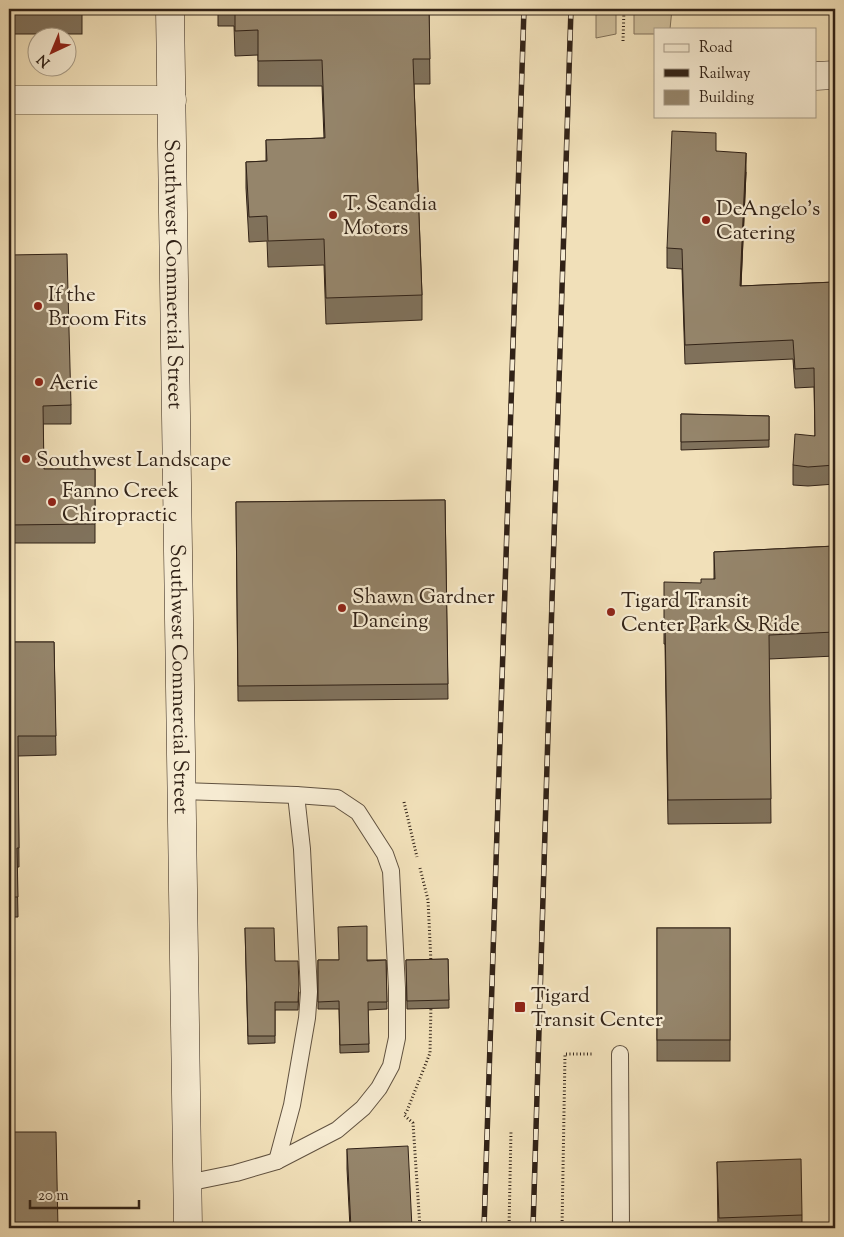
<svg xmlns="http://www.w3.org/2000/svg" width="844" height="1237" viewBox="0 0 844 1237" font-family="'Sorts Mill Goudy',serif">
<rect width="100%" height="100%" fill="#f1e0b9"/>
<filter id="stains"><feTurbulence type="fractalNoise" baseFrequency=".004" numOctaves="4"/><feColorMatrix values="0 0 0 0 .2 0 0 0 0 .09 0 0 0 0 .02 0 0 0 .5 -.17"/></filter>
<radialGradient id="worn" r=".72"><stop offset=".6" stop-color="#630" stop-opacity="0"/><stop offset="1" stop-color="#630" stop-opacity=".3"/></radialGradient>
<!-- green -->
<g fill="#d0c09d" stroke="#80715a">
<path d="M596 9H616V34L596 38Z"/>
<path d="M634 9H672L670 29H655V34H634Z"/>
</g>
<g fill="none" stroke-linecap="round" stroke-linejoin="round">
<defs>
<g id="lane">
<path d="M182 791 296 795 337 798 358 812 385 854 391 871 397 988V1038L391 1066 379 1088 363 1108 337 1130 277 1161 236 1173 187 1183"/>
<path d="M620 1054 621 1228"/>
<path d="M277 1161 292 1105 307 1018 309 992 302 849 296 795"/>
</g>
<path id="street" d="M9 100H172"/>
<g id="secondary">
<path id="s1" d="M170 9 188 1228"/>
<path d="M815 76 835 75"/>
</g>
</defs>
<!-- lane casing -->
<use href="#lane" stroke="#615240" stroke-width="18"/>
<!-- street casing -->
<use href="#street" stroke="#615240" stroke-width="29"/>
<!-- secondary casing -->
<use href="#secondary" stroke="#312217" stroke-width="29"/>
<!-- path -->
<g stroke="#312217" stroke-width="3" stroke-dasharray="1 2.5" stroke-linecap="butt">
<path d="M623 41 624 9"/>
<path d="M404 802 417 857"/>
<path d="M420 868 428 900 431 963"/>
<path d="M420 1228 413 1123 404 1115 407 1111 430 1053 431 1004"/>
<path d="M509 1228 511 1131"/>
<path d="M562 1228 565 1054H593"/>
</g>
<!-- lane -->
<use href="#lane" stroke="#f6ebd2" stroke-width="16"/>
<!-- street -->
<use href="#street" stroke="#f6ebd2" stroke-width="28"/>
<!-- secondary -->
<use href="#secondary" stroke="#f6ebd2" stroke-width="28"/>
<defs>
<g id="rail">
<path d="M484 1228 524 9"/>
<path d="M533 1228 553 568 571 9"/>
</g>
</defs>
<!-- rail casing -->
<use href="#rail" stroke="#312217" stroke-width="5.5"/>
<!-- rail -->
<use href="#rail" stroke="#f6ebd2" stroke-width="4" stroke-dasharray="11" stroke-linecap="butt"/>
</g>
<!-- wall -->
<g fill="#80725c" stroke="#312217">
<rect x="9" y="9" width="73" height="25"/>
<path d="M218 9H429L430 84H414L422 295V320L326 324 324 265 268 267 267 241 249 242 246 188V162L266 161V140L324 138 322 86H258V55L235 56 234 26H218Z"/>
<path d="M716 151 746 172 741 286 835 282V484L808 486 793 485V465L815 435 814 387 795 388 793 359 685 364 682 269 667 268V248Z"/>
<path d="M9 255 71 405V424H43L44 469H95V543H9Z"/>
<path d="M681 414 769 416V447L681 450Z"/>
<path d="M445 500 448 699 238 701 236 502Z"/>
<path d="M835 546V656L769 659 771 823 668 824 665 644H664V621L701 583 714 579V552Z"/>
<path d="M9 642H54L56 755 18 756 19 867H17L18 917H9Z"/>
<path d="M245 928 275 961 299 992 298 1010H275V1043L248 1044Z"/>
<rect x="657" y="928" width="73" height="133"/>
<path d="M448 959 449 1008 407 1009 406 960Z"/>
<path d="M318 960H386L387 1009 368 1010 369 1052 340 1053 339 1009H318Z"/>
<path d="M347 1149 412 1228H350L347 1169Z"/>
<path d="M717 1162 802 1215V1228H718Z"/>
</g>
<!-- shaded-wall -->
<path fill="#685d4b" stroke="#312217" d="M746 153V172L740 306V286Z"/>
<!-- building -->
<g fill="#95856b" stroke="#312217">
<path d="M235 9H429L430 59H413L422 295 326 298 324 239 268 241 267 216 249 217 246 162 267 161 266 140 325 138 322 60 258 61V30L235 31Z"/>
<path d="M672 131 716 133V151L746 153 740 286 835 282V465L808 467 793 465 795 434 815 436 814 368 795 369 793 340 685 345 682 249 667 248Z"/>
<path d="M67 254 71 405 43 406 44 469H95V524L9 525V255Z"/>
<path d="M681 414 769 416V440L681 442Z"/>
<path d="M445 500 448 684 238 686 236 502Z"/>
<path d="M835 546V632L769 635 771 799 668 800 665 621H664V582L701 583V579H715L714 552Z"/>
<path d="M9 642H54L56 736H18L19 848H17L18 897H9Z"/>
<path d="M367 926V961L386 960 387 1002H368L369 1044 340 1045 339 1001 318 1002V960H339L338 927Z"/>
<path d="M245 928H274L275 961H298L299 984 298 1002H275V1036H248Z"/>
<rect x="657" y="928" width="73" height="112"/>
<path d="M448 959 449 1000 407 1001 406 960Z"/>
<path d="M9 1132H56L58 1228H9Z"/>
<path d="M408 1146 412 1228H351L347 1149Z"/>
<path d="M801 1159 802 1215 719 1218 717 1162Z"/>
</g>
<!-- markers -->
<g fill="#8f2418" stroke="#f6ebd2" stroke-width="2">
<circle cx="333" cy="215" r="5"/>
<circle cx="706" cy="220" r="5"/>
<circle cx="38" cy="306" r="5"/>
<circle cx="39" cy="382" r="5"/>
<circle cx="26" cy="459" r="5"/>
<circle cx="52" cy="502" r="5"/>
<circle cx="342" cy="608" r="5"/>
<circle cx="611" cy="612" r="5"/>
<rect x="514" y="1001" width="12" height="12" rx="2.5"/>
</g>
<g text-anchor="middle" stroke-width="4.5" stroke-linejoin="round" paint-order="stroke">
<!-- poi labels -->
<g font-size="21" fill="#312217" stroke="#f6ebd2" text-anchor="start">
<text x="343" y="210">T. Scandia<tspan x="343" dy="24">Motors</tspan></text>
<text x="716" y="215">DeAngelo's<tspan x="716" dy="24">Catering</tspan></text>
<text x="48" y="301">If the<tspan x="48" dy="24">Broom Fits</tspan></text>
<text x="49" y="389">Aerie</text>
<text x="36" y="466">Southwest Landscape</text>
<text x="62" y="497">Fanno Creek<tspan x="62" dy="24">Chiropractic</tspan></text>
<text x="352" y="603">Shawn Gardner<tspan x="352" dy="24">Dancing</tspan></text>
<text x="621" y="607">Tigard Transit<tspan x="621" dy="24">Center Park &amp; Ride</tspan></text>
<text x="531" y="1002">Tigard<tspan x="531" dy="24">Transit Center</tspan></text>
</g>
<!-- street labels -->
<g font-size="21" fill="#312217" stroke="#f6ebd2">
<text dy="7" stroke="none"><textPath href="#s1" startOffset="265">Southwest Commercial Street</textPath></text>
<text dy="7" stroke="none"><textPath href="#s1" startOffset="670">Southwest Commercial Street</textPath></text>
</g>
</g>
<!-- margin -->
<rect width="844" height="1237" fill="none" stroke="#f1e0b9" stroke-width="30"/>
<rect x="10" y="10" width="824" height="1217" fill="none" stroke="#312217" stroke-width="2.5"/>
<rect x="15" y="15" width="814" height="1207" fill="none" stroke="#312217"/>
<!-- legend -->
<rect x="654" y="28" width="162" height="90" fill="#f6ebd2" stroke="#a79b87"/>
<rect x="664" y="44" width="25" height="8" fill="#f6ebd2" stroke="#a79b87"/>
<text x="699" y="52" font-size="15" fill="#312217">Road</text>
<rect x="664" y="69" width="25" height="8" fill="#312217" stroke="#a79b87"/>
<text x="699" y="78" font-size="15" fill="#312217">Railway</text>
<rect x="664" y="90" width="25" height="15" fill="#95856b" stroke="#a79b87"/>
<text x="699" y="102" font-size="15" fill="#312217">Building</text>
<!-- north arrow -->
<g transform="translate(52 52) rotate(224)"><circle r="24" fill="#f6ebd2" stroke="#a79b87"/>
<path d="M0-4L9 19L0 12L-9 19Z" fill="#8f2418"/>
<text y="-8" font-size="14" font-weight="bold" text-anchor="middle" fill="#312217">N</text>
</g>
<!-- scale -->
<path d="M30 1200v8h109v-8" fill="none" stroke="#312217" stroke-width="2.5"/>
<text x="38" y="1200" font-size="15" fill="#312217" stroke="#f6ebd2" stroke-width="4" paint-order="stroke">20 m</text>
<rect width="100%" height="100%" filter="url(#stains)"/>
<rect width="100%" height="100%" fill="url(#worn)"/>
</svg>
